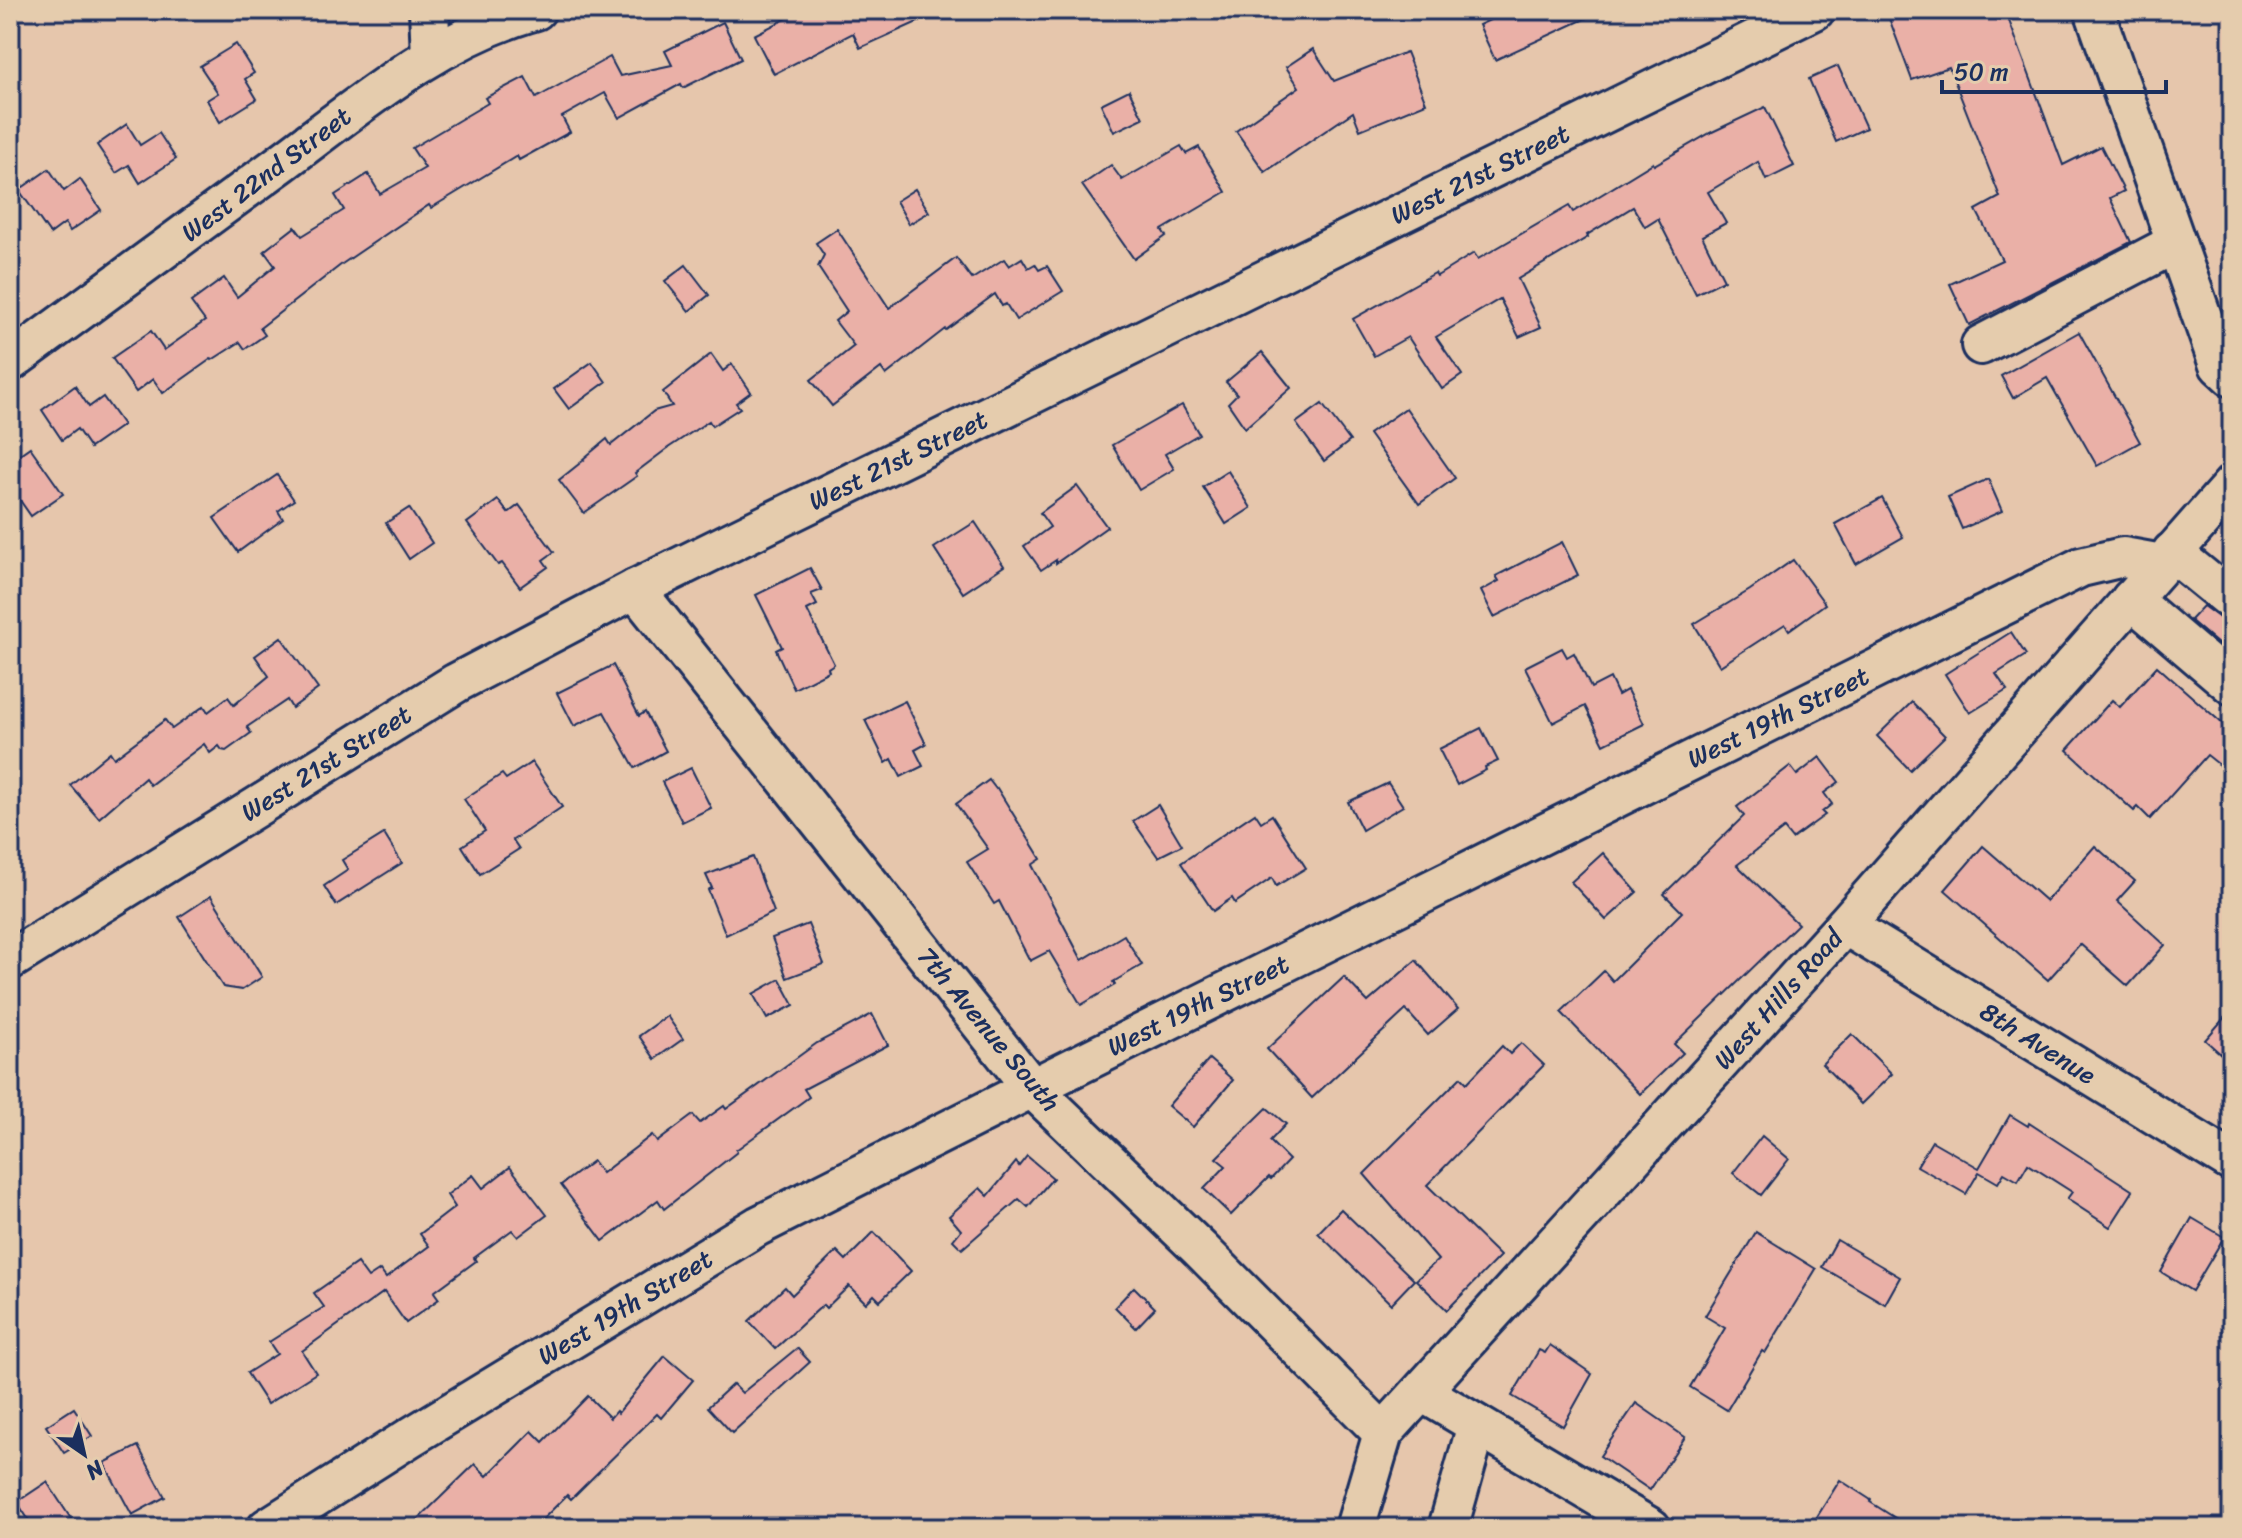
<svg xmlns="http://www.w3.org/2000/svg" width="2242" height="1538" viewBox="0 0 2242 1538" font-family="Sriracha,sans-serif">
<rect width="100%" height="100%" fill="#e6c6ac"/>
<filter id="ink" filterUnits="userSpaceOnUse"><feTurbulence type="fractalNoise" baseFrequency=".0125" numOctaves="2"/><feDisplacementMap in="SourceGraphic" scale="16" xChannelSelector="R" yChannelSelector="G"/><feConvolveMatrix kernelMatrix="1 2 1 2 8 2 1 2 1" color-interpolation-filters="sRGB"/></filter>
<g filter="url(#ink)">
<!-- building -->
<g fill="#eab0a7" stroke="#1b2f5e" stroke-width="2">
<path d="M803 10H944L860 48 853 33 774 74 754 35Z"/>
<path d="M1511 10H1604L1495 60 1479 25Z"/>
<path d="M1886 10H2005L2063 165 2101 146 2124 191 2110 198 2131 242 1969 325 1950 284 2002 260 1976 210 2000 197 1949 67 1912 80Z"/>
<path d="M723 22 741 59 683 88 681 84 619 118 605 93 562 117 570 132 519 160 517 156 431 208 429 205 342 264 260 328 265 335 245 349 240 342 212 360 211 359 163 393 153 379 136 392 112 358 151 331 164 350 205 321 191 302 224 278 237 297 275 266 264 251 295 227 302 236 344 210 335 195 368 174 380 194 425 168 412 148 488 103 485 98 525 77 536 98 610 57 620 76 672 65 665 51Z"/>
<path d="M236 44 254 73 245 79 257 99 220 122 207 100 218 93 200 66Z"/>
<path d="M1313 49 1334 81 1406 52 1426 103 1360 130 1353 112 1265 172 1236 131 1299 87 1286 67Z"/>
<path d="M1838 66 1866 128 1836 142 1809 79Z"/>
<path d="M1129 90 1143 118 1114 132 1101 104Z"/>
<path d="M1765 107 1794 166 1766 180 1758 162 1708 192 1726 223 1702 236 1724 280 1696 294 1658 219 1645 227 1633 207 1587 235 1588 237 1518 279 1541 327 1519 337 1500 299 1436 337 1462 375 1442 389 1408 337 1374 356 1353 319 1435 273 1437 276 1474 253 1478 259 1569 206 1573 212 1653 163 1654 165 1710 133Z"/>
<path d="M127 124 140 145 159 133 176 159 140 183 129 165 116 173 97 145Z"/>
<path d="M1181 146 1186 154 1199 147 1226 192 1162 230 1166 236 1134 259 1082 185 1111 165 1122 180Z"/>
<path d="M49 169 64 191 80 179 101 210 70 231 65 223 50 234 19 190Z"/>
<path d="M915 189 929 212 909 224 896 201Z"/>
<path d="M837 229 889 308 956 258 972 279 1004 259 1009 266 1022 258 1028 268 1035 264 1039 270 1047 266 1063 291 1016 320 1006 304 1002 306 995 294 946 330 945 329 886 375 881 368 832 406 811 380 854 346 835 321 847 311 818 267 824 255 816 243Z"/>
<path d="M686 265 709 295 689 311 665 281Z"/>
<path d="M2079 332 2140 442 2097 466 2047 378 2013 398 2001 376Z"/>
<path d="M1262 352 1291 388 1245 428 1228 403 1237 394 1226 382Z"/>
<path d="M711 354 723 371 732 364 751 392 736 403 740 408 712 426 709 421 668 448 635 473 637 476 584 513 559 480 584 460 583 459 607 439 611 445 654 411 672 406 663 392Z"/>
<path d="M592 362 606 382 569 409 554 389Z"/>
<path d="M75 386 89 407 103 397 123 425 90 448 77 429 62 440 42 410Z"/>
<path d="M1322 404 1350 441 1324 461 1296 423Z"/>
<path d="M1182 405 1199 434 1165 454 1174 469 1139 490 1112 445Z"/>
<path d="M1406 408 1455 478 1419 504 1369 434Z"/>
<path d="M30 447 63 494 31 516 10 486V461Z"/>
<path d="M1228 471 1251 508 1226 524 1203 487Z"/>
<path d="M277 475 294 500 278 511 283 519 238 552 214 518Z"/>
<path d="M1988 479 2002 511 1962 529 1948 497Z"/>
<path d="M1077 486 1107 527 1056 563V560L1041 570 1024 546 1050 527 1040 513Z"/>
<path d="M1882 498 1903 537 1856 564 1835 524Z"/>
<path d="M498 500 508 513 519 505 554 552 543 560 548 567 520 587 502 563 498 565 467 523Z"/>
<path d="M409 508 432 543 409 559 386 523Z"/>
<path d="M975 522 1004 566 963 593 934 548Z"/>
<path d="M1562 542 1578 575 1494 617 1481 591 1499 581 1496 576Z"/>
<path d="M1793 560 1825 604 1789 630 1785 624 1720 666 1694 624 1750 590Z"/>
<path d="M810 568 822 590 811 594 817 605 807 610 834 664 828 668 829 671 794 689 776 650 782 647 756 595Z"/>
<path d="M2203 606 2232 627V656L2190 620Z"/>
<path d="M2011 632 2026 655 1996 674 2007 690 1970 713 1945 674Z"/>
<path d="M281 637 318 689 292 708 287 700 247 727 251 733 226 751 222 750 219 746 210 753 204 744 150 785 145 778 99 818 70 785 110 752 114 758 165 720 172 729 204 706 208 712 228 697 234 705 269 676 255 656Z"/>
<path d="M1562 648 1567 657 1574 653 1591 688 1610 678 1618 695 1627 690 1644 724 1604 744 1585 706 1553 723 1525 667Z"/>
<path d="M613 665 639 716 645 712 666 751 635 768 604 712 574 726 557 693Z"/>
<path d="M2157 666 2232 732V775L2207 755 2150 819 2138 807 2134 811 2067 750 2112 700 2120 707Z"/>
<path d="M905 701 926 744 915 750 923 766 901 777 892 759 886 763 865 720Z"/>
<path d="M1912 702 1945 736 1910 770 1877 736Z"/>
<path d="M1481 728 1498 761 1485 767 1486 770 1457 785 1439 749Z"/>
<path d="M1820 757 1839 782 1824 793 1832 804 1822 812 1825 815 1792 839 1784 829 1737 865 1798 924 1674 1044 1683 1053 1640 1094 1561 1012 1604 971 1613 981 1682 912 1664 894 1744 816 1737 807 1790 766 1797 775Z"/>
<path d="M532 762 562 807 513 840 519 849 480 874 462 846 485 831 464 799 502 774 506 779Z"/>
<path d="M691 768 711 808 682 822 662 782Z"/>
<path d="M989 780 996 789 997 788 1041 859 1032 865 1082 960 1124 935 1142 965 1113 982 1115 985 1081 1005 1049 951 1030 961 999 901 994 904 967 862 988 849 956 804Z"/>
<path d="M1388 783 1403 806 1362 830 1348 802Z"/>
<path d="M1158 805 1182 845 1158 857 1133 821Z"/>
<path d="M1255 813 1261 822 1272 815 1306 868 1276 886 1272 878 1235 903 1232 898 1213 911 1181 863Z"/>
<path d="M384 834 402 863 336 905 324 886 348 870 342 860Z"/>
<path d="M1983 846 2046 901 2095 846 2135 881 2117 901 2165 945 2128 986 2080 944 2048 980 1945 890Z"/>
<path d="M1603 853 1637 892 1606 920 1571 882Z"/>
<path d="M753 857 774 912 726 935 708 890 712 888 706 875Z"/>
<path d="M211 896 262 977 242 990 223 987 179 917Z"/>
<path d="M808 924 824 964 787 978 772 938Z"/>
<path d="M1416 960 1458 1009 1428 1035 1406 1010 1312 1098 1267 1049 1344 977 1368 1002Z"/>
<path d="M780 979 794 1005 767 1019 753 994Z"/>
<path d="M2232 1009V1064L2205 1040Z"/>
<path d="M872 1014 888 1045 804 1089 809 1097 736 1150 737 1152 664 1209 658 1200 603 1241 561 1185 593 1161 602 1173 652 1135 657 1142 693 1115 700 1123 724 1106 726 1109 817 1043Z"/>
<path d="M667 1016 683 1039 655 1059 639 1036Z"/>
<path d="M1852 1034 1892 1074 1861 1104 1822 1064Z"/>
<path d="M1521 1043 1544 1065 1427 1185 1500 1256 1447 1310 1416 1280 1438 1260 1364 1174 1461 1077 1467 1083 1502 1046 1510 1054Z"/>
<path d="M1209 1059 1233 1080 1193 1127 1168 1106Z"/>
<path d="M1267 1108 1286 1124 1270 1141 1289 1160 1271 1179 1269 1177 1231 1215 1204 1189 1226 1166 1216 1158Z"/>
<path d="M2010 1115 2028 1126 2029 1123 2133 1191 2110 1227 2067 1199 2072 1192 2028 1164 2018 1181 2004 1173 1998 1183 1979 1172 1966 1194 1917 1166 1932 1141 1979 1168Z"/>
<path d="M1762 1136 1789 1159 1761 1195 1733 1173Z"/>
<path d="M1027 1156 1053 1178 1028 1207 1019 1199 962 1249 953 1240 961 1230 949 1216 980 1188 988 1196 1016 1162 1019 1166Z"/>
<path d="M510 1167 547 1215 518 1237 512 1230 474 1258 476 1261 434 1292 439 1299 406 1323 384 1292 302 1351 316 1373 267 1404 247 1373 277 1354 269 1342 324 1307 314 1293 357 1263 368 1278 380 1270 386 1278 429 1246 420 1234 455 1207 447 1195 473 1175 483 1188Z"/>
<path d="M1341 1209 1414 1280 1391 1304 1318 1233Z"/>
<path d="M2192 1218 2224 1237 2192 1291 2161 1272Z"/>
<path d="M874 1232 911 1271 880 1301 874 1295 866 1303 849 1286 826 1308 823 1305 775 1349 749 1321 785 1287 792 1295 837 1251 846 1260Z"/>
<path d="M1756 1232 1816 1269 1765 1353 1762 1351 1727 1410 1690 1387 1725 1328 1705 1316Z"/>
<path d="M1837 1240 1900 1277 1885 1304 1822 1267Z"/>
<path d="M1134 1287 1155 1308 1136 1328 1115 1307Z"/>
<path d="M1550 1345 1592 1374 1563 1426 1512 1396 1539 1350 1545 1353Z"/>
<path d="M797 1348 810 1362 732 1433 708 1407 733 1384 742 1393Z"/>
<path d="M665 1356 693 1380 661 1418 657 1414 571 1499 567 1495 534 1528H409L475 1464 487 1476 532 1431 543 1442 588 1396 610 1418 616 1411 618 1413Z"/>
<path d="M1636 1403 1685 1437 1650 1490 1600 1456Z"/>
<path d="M74 1408 92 1436 64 1453 46 1426Z"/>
<path d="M138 1446 165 1497 132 1515 104 1463Z"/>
<path d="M1840 1480 1871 1500 1870 1502 1911 1528H1810Z"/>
<path d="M47 1482 77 1528H34L17 1502Z"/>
</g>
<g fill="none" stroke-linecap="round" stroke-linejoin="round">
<defs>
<g id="minor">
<path d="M429 10 431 56"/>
<path d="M2094 10 2219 365 2232 377"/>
<path d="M1981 345 2176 243"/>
<path d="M10 362C99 297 187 232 276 167 357 107 437 38 536 10"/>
<path d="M2172 552 2232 601"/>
<path d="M635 589 1032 1088 1200 1249 1383 1433"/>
<path d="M2131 599 2232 685"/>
<path d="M1845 925 2232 1162"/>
<path d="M10 960 456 683 635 589 1815 10"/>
<path d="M1422 1392 1651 1528"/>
<path d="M267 1528 409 1438 758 1226 1032 1088 2081 567 2123 557 2162 564"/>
<path d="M1355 1528 1383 1433 1845 925 2232 485"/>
<path d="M1448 1528 1477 1425"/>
</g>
</defs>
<!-- minor casing -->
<use href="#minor" stroke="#1b2f5e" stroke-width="44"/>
<!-- minor -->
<use href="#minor" stroke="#e5ccad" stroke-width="38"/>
</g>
</g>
<g text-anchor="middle" stroke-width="6" stroke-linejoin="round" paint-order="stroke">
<!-- street labels -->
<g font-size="26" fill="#1b2f5e" stroke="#e5ccad">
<text transform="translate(266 174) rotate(-37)" y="9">West 22nd Street</text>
<text transform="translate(1480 174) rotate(-26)" y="9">West 21st Street</text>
<text transform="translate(898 460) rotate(-26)" y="9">West 21st Street</text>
<text transform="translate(1778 717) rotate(-26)" y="9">West 19th Street</text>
<text transform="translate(326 763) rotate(-32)" y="9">West 21st Street</text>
<text transform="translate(1778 999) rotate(-48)" y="9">West Hills Road</text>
<text transform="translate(1198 1005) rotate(-26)" y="9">West 19th Street</text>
<text transform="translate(989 1029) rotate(50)" y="9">7th Avenue South</text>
<text transform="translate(2038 1043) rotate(32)" y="9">8th Avenue</text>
<text transform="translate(625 1307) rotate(-31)" y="9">West 19th Street</text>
</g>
</g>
<!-- margin -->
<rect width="2242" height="1538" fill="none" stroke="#e5ccad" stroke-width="40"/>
<rect x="20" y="20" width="2202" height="1498" fill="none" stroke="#1b2f5e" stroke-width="3" filter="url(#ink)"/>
<!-- north arrow -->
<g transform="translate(84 1454) rotate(146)" stroke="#e5ccad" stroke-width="6" paint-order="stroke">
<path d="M0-6L14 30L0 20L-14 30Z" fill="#1b2f5e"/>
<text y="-12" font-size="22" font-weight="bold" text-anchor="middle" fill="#1b2f5e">N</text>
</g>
<!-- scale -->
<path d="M1942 80v12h224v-12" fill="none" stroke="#1b2f5e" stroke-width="4"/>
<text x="1954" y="80" font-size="24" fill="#1b2f5e" stroke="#e5ccad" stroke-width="6" paint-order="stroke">50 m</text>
</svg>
